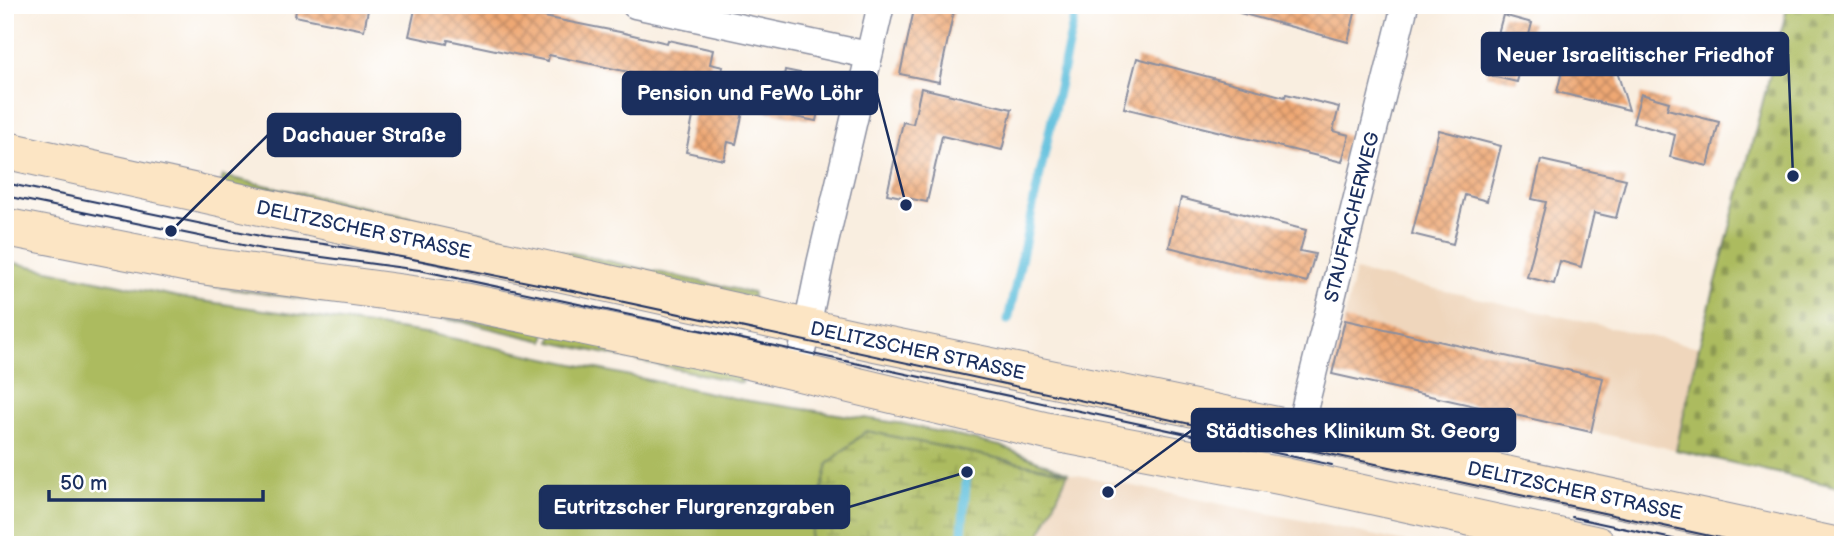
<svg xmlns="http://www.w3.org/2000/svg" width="1848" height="550" viewBox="0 0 1848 550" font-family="'Balsamiq Sans',sans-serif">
<defs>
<pattern id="wetland-marsh" width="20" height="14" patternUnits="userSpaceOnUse" patternTransform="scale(1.75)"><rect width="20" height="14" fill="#acbb5e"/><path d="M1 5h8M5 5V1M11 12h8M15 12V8" fill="none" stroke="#8b9851"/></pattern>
<pattern id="cemetery-stones" width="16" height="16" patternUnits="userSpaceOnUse" patternTransform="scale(1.75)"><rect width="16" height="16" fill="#acbb5e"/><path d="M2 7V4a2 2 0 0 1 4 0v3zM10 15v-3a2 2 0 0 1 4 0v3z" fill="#8b9851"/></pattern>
<pattern id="building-cross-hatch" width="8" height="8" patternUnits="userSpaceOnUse" patternTransform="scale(1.75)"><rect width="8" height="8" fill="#efa873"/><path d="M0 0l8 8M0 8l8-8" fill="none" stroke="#c18962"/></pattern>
</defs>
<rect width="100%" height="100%" fill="#fff"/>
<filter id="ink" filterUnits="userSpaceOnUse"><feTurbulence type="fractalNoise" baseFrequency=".0143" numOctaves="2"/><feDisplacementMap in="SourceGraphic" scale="14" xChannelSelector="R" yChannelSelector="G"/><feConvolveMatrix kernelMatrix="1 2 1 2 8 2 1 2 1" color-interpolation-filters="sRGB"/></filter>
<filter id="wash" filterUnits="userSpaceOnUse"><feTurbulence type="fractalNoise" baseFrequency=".00686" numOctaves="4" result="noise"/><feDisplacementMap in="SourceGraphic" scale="28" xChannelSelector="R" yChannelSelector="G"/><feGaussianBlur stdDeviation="1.57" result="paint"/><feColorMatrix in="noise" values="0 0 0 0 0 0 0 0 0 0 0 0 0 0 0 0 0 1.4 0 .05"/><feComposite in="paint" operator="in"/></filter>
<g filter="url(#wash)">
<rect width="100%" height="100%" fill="#f9eee0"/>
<!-- built -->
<g fill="#efd6bc">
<path d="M1355 271 1699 347 1676 450 1332 374Z"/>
<path d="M1068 473 1335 527 1419 545H1009Z"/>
</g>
<!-- grass -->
<g fill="#acbb5e" stroke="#64755e" stroke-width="2">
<path d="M223 176 753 293V298L220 188Z"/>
<path d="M5 261 188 299 432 334 743 400 904 424 1000 446 1068 473 866 431 828 464 808 545H5Z"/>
<path d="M197 284 546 331 544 341 463 322Z"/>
<path d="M553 333 744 374 742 383 551 342Z"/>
</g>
<!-- wetland -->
<path fill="url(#wetland-marsh)" stroke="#64755e" stroke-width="2" d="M866 431 1068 473 1036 545H808L828 464Z"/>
<!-- cemetery -->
<path fill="url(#cemetery-stones)" stroke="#64755e" stroke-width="2" d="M1788 5H1843V488L1676 450 1699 347Z"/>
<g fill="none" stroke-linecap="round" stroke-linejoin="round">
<!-- stream -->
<g stroke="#5cbedb" stroke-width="9">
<path d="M1008 320 1077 5"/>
<path d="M961 545 967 472"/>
</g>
</g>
<g id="blocks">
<!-- building -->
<g fill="url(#building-cross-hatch)">
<path d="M297 5H369L364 30 295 16Z"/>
<path d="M416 5H483L620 32 667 43 668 40 713 50 710 64 723 67 721 74 782 86 785 70 825 78 816 121 744 107 736 144 728 142 724 160 686 152 699 87 549 55 548 61 448 40 447 44 409 36Z"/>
<path d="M915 5H955L939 82 900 74Z"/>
<path d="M1241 5H1357L1348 42 1240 13Z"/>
<path d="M1503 15 1532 23 1517 82 1487 75Z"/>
<path d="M1570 38 1612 49 1610 61 1614 62 1629 110 1557 92Z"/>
<path d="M1137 58 1285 97 1286 94 1339 107 1333 131 1349 135 1342 162 1124 108Z"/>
<path d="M921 88 1012 109 1002 150 942 136 927 202 887 194 903 122 913 124Z"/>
<path d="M1641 94 1669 102 1667 109 1719 122 1708 166 1670 157 1675 135 1633 123Z"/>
<path d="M1439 130 1501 146 1487 201 1465 195 1453 244 1412 234Z"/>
<path d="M1541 160 1626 179 1616 218 1594 213 1581 267 1560 261 1554 284 1527 277 1546 202 1532 199Z"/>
<path d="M1181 198 1306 230 1300 251 1315 254 1307 282 1169 247Z"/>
<path d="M1345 320 1603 378 1591 432 1332 374Z"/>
</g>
</g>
</g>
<g filter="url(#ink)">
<use href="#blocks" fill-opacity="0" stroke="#8a8e9f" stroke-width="2"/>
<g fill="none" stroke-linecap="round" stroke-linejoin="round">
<defs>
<g id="minor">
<path d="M635 5 868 55"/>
<path d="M798 371 820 264 881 5"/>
<path d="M1299 430 1405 5"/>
</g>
<g id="secondary">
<path d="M5 150 877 343 1299 430 1832 545"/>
<path d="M5 227 197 265 467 302 751 361 1046 431 1287 477 1597 545"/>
</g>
</defs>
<!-- minor casing -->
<use href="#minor" stroke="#8a8e9f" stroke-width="29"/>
<!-- secondary casing -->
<use href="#secondary" stroke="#8a8e9f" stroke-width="39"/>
<!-- minor -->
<use href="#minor" stroke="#fff" stroke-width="26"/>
<!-- secondary -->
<use href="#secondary" stroke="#fce5c4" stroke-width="37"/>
<!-- tram -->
<g stroke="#1b2f5e" stroke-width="2">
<path d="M5 183 265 237 324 244 413 259 573 291 1752 545"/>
<path d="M5 196 262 249 419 270 1332 465"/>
<path d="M1572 517 1700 545"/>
</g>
</g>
</g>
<g text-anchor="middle" stroke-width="7" stroke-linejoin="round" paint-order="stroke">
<!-- street labels -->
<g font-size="19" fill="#1b2f5e" stroke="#fff">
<text transform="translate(1351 217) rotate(-76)" y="7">STAUFFACHERWEG</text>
<text transform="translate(364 229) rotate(12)" y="7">DELITZSCHER STRASSE</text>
<text transform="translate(918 350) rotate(12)" y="7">DELITZSCHER STRASSE</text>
<text transform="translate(1575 490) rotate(12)" y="7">DELITZSCHER STRASSE</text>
</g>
</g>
<!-- callouts -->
<path fill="none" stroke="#1b2f5e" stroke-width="2.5" d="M1793 176L1788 54M906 205L877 93M171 231L268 135M1108 492L1192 430M967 472L849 507"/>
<g fill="#1b2f5e" stroke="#fff" stroke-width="2.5">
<circle cx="1793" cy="176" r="7"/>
<circle cx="906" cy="205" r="7"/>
<circle cx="171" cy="231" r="7"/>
<circle cx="1108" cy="492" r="7"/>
<circle cx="967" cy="472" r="7"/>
</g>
<g fill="#1b2f5e" stroke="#1b2f5e" stroke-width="2.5">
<rect x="1482" y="33" width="306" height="42" rx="7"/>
<rect x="623" y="72" width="254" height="42" rx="7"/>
<rect x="268" y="114" width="192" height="42" rx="7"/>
<rect x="1192" y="409" width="323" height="42" rx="7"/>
<rect x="540" y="486" width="309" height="42" rx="7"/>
</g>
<g font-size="21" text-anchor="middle" font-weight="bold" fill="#fff">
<text x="1635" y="62">Neuer Israelitischer Friedhof</text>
<text x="750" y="100">Pension und FeWo Löhr</text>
<text x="364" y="142">Dachauer Straße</text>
<text x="1353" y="438">Städtisches Klinikum St. Georg</text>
<text x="694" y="514">Eutritzscher Flurgrenzgraben</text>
</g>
<!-- margin -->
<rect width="1848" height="550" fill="none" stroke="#fff" stroke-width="28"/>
<!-- scale -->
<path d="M49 490v10h214v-10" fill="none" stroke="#1b2f5e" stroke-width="3.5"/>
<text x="60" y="490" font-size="21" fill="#1b2f5e" stroke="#ffffff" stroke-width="5" paint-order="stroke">50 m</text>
</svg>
